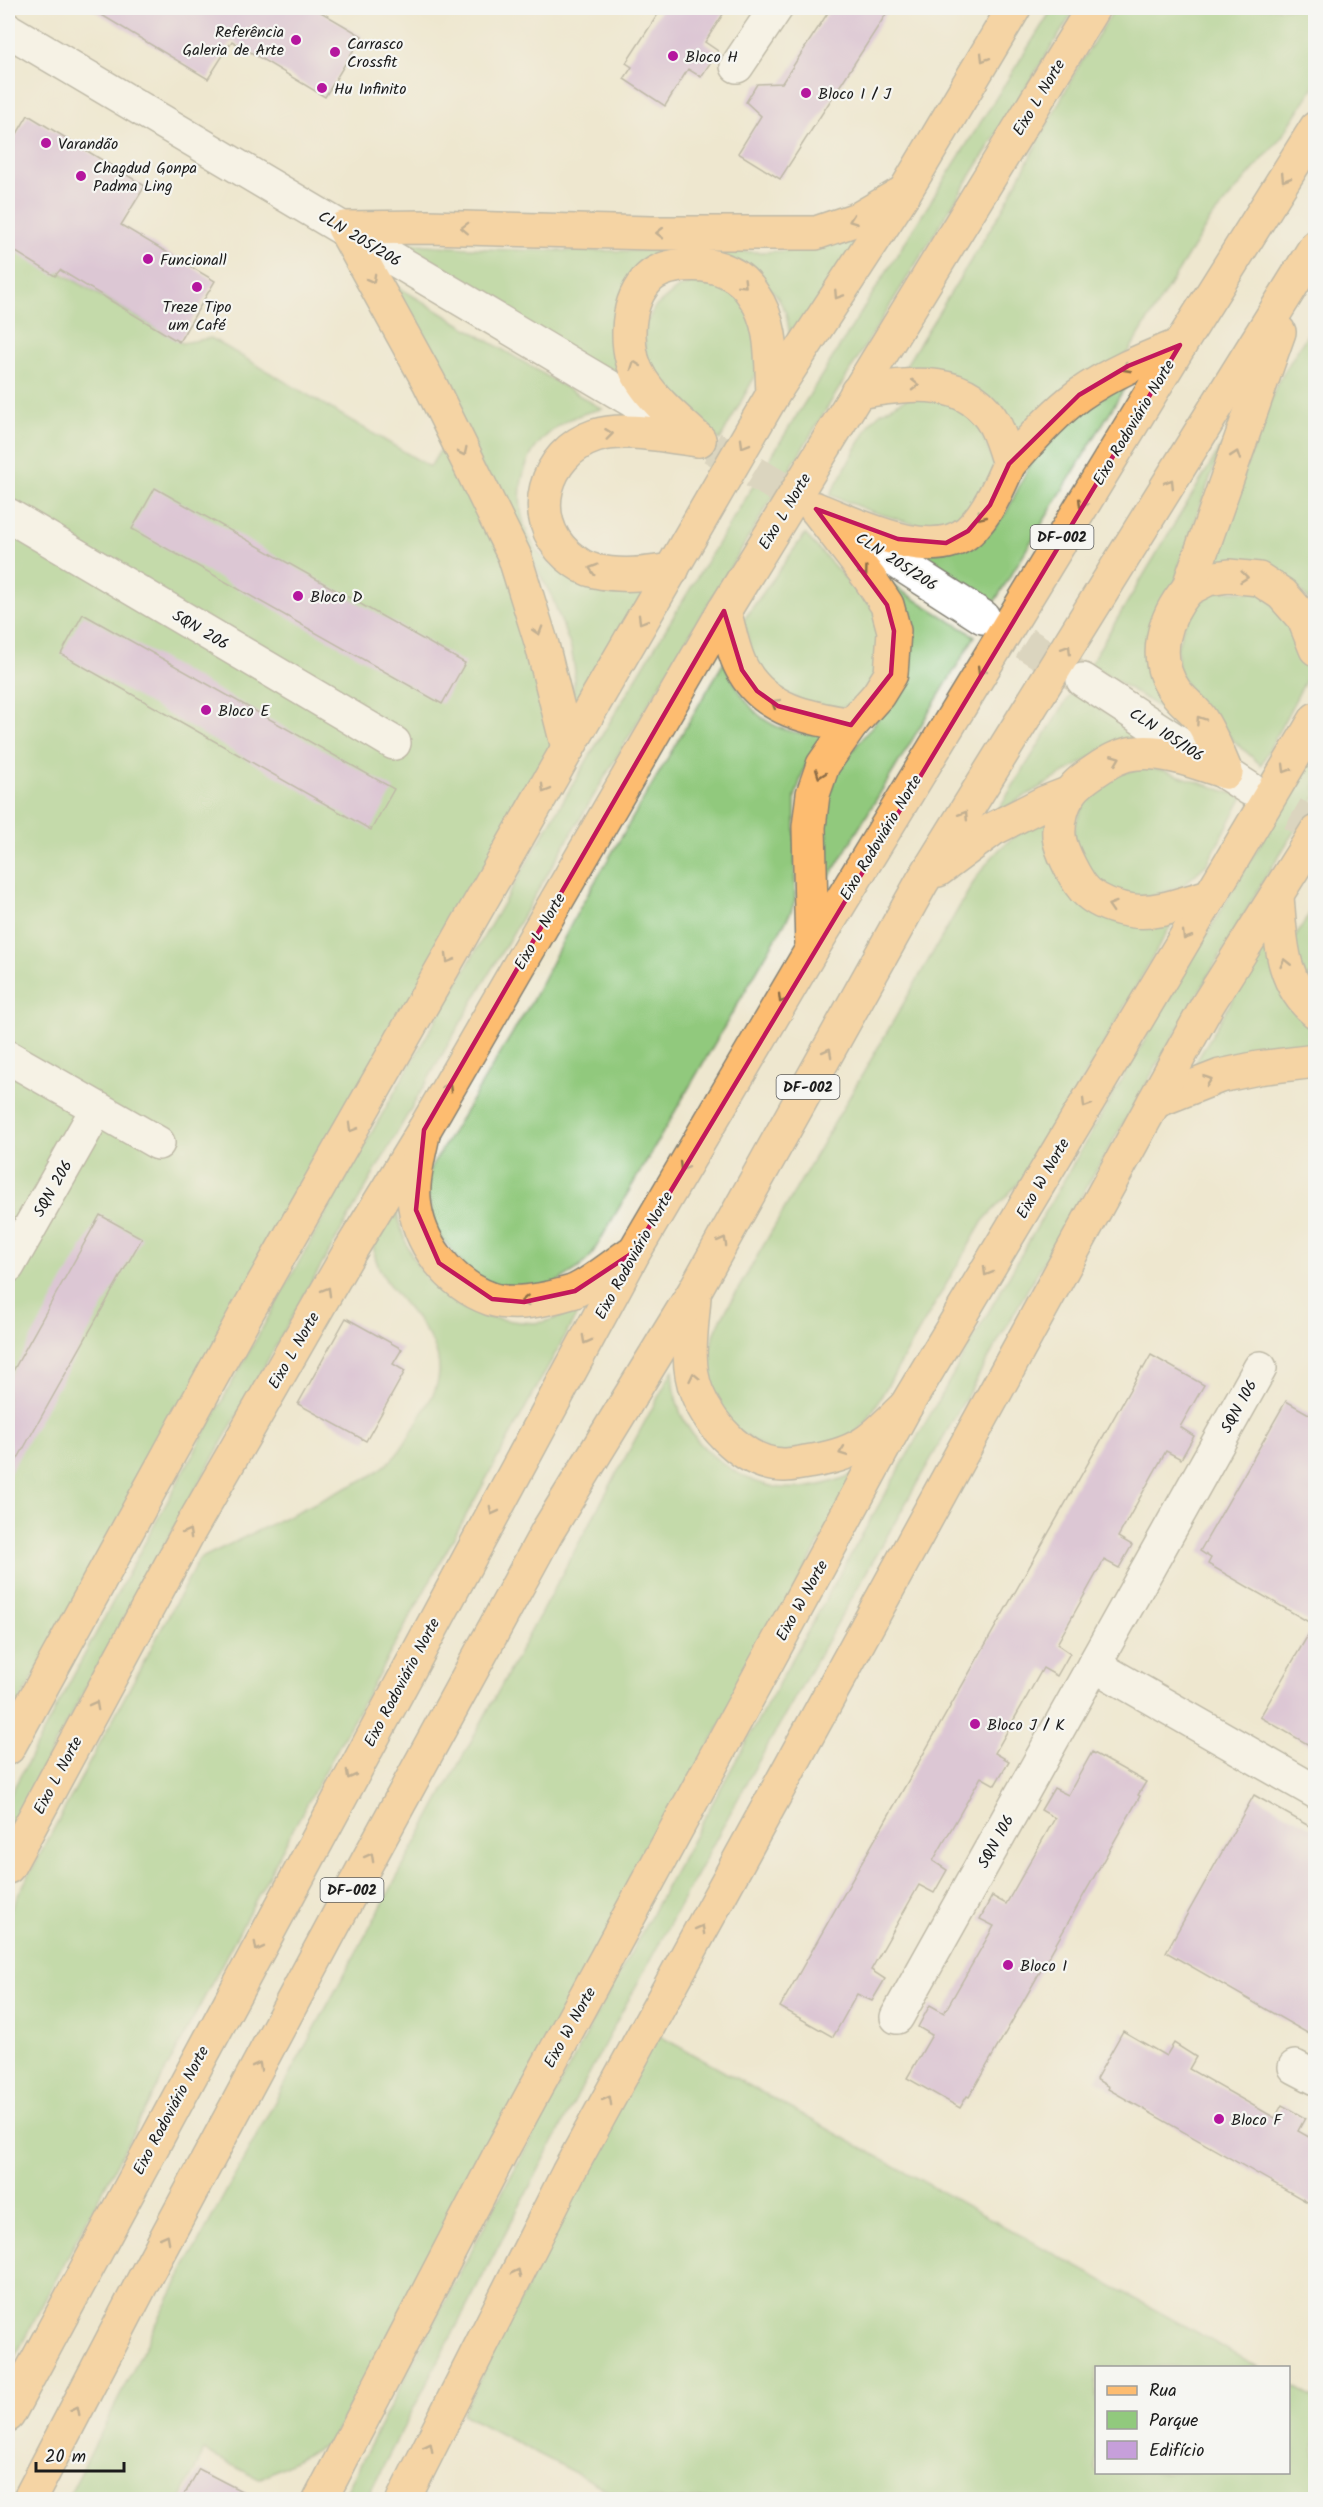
<svg xmlns="http://www.w3.org/2000/svg" width="1323" height="2507" viewBox="0 0 1323 2507" font-family="Kalam,sans-serif">
<rect width="100%" height="100%" fill="#f6f6f2"/>
<filter id="ink" filterUnits="userSpaceOnUse"><feTurbulence type="fractalNoise" baseFrequency=".0167" numOctaves="2"/><feDisplacementMap in="SourceGraphic" scale="12" xChannelSelector="R" yChannelSelector="G"/><feConvolveMatrix kernelMatrix="1 2 1 2 8 2 1 2 1" color-interpolation-filters="sRGB"/></filter>
<filter id="wash" filterUnits="userSpaceOnUse"><feTurbulence type="fractalNoise" baseFrequency=".008" numOctaves="4" result="noise"/><feDisplacementMap in="SourceGraphic" scale="24" xChannelSelector="R" yChannelSelector="G"/><feGaussianBlur stdDeviation="1.35" result="paint"/><feColorMatrix in="noise" values="0 0 0 0 0 0 0 0 0 0 0 0 0 0 0 0 0 1.4 0 .05"/><feComposite in="paint" operator="in"/></filter>
<g filter="url(#wash)">
<rect width="100%" height="100%" fill="#eee7cf"/>
<!-- green -->
<g fill="#91c97d" stroke="#56724c" stroke-width="1.5">
<path d="M1053 8H1076C794 454 523 906 264 1367 178 1521 91 1675 8 1832V1799C194 1446 388 1096 592 752 741 501 897 254 1053 8Z"/>
<path d="M1115 8H1315V85L1281 138 1210 220 1129 351 1014 442 901 373 1002 210 1078 67Z"/>
<path d="M865 237 793 352 786 313 777 296 767 285 743 266 665 264 613 337 614 358 621 382 383 240C496 255 611 250 725 250 773 256 818 248 865 237Z"/>
<path d="M8 242 182 343 211 338 430 467 441 449 499 545 560 744 8 1722Z"/>
<path d="M378 275 602 409C581 413 560 422 545 437 508 471 513 544 558 569 585 584 622 580 652 581L571 720 575 671 571 648 552 597Z"/>
<path d="M692 283 720 287 738 296 755 313 761 365 720 440 649 376 645 357V325L655 307 678 288Z"/>
<path d="M1315 322V607L1295 585 1207 574 1277 383Z"/>
<path d="M1130 379 992 606 906 555 974 545 992 530 1007 511 1030 464 1061 426Z"/>
<path d="M907 398H944L976 419 994 465 990 493 954 526 927 528 870 511 830 495 871 422 880 413Z"/>
<path d="M1222 445 1179 566 1163 701 1179 720 1090 664Z"/>
<path d="M805 534 876 612 884 663 857 700 844 707 825 711 760 682 743 621Z"/>
<path d="M887 582 975 636 827 881 823 813 839 767 894 699 903 680 910 653 908 620Z"/>
<path d="M1214 591 1262 592 1302 639 1311 670 1261 765 1206 716 1179 673 1177 647 1188 613Z"/>
<path d="M724 662C746 711 770 738 828 734L804 769 795 797V900L791 912 591 1256 579 1268 552 1285 509 1290 472 1275 435 1230 428 1193 430 1169 532 1001 579 909Z"/>
<path d="M1072 692 1163 749 1102 751 996 813Z"/>
<path d="M1315 753V798L1262 883 1041 1266 752 1773 611 2032 366 2499 342 2500C536 2121 740 1747 951 1378 1070 1168 1190 959 1315 753Z"/>
<path d="M1143 768 1162 770 1243 797 1207 864 1182 886 1149 897 1102 891 1073 842 1076 822 1089 792 1116 774Z"/>
<path d="M1050 813 1059 876 1179 911 1065 1111 1027 1174 983 1221 867 1421 849 1440 774 1454 725 1423 709 1377 708 1357 713 1337 722 1317 976 878C999 844 1016 835 1050 813Z"/>
<path d="M1315 904V995L1292 949 1294 939Z"/>
<path d="M1268 939 1315 1022V1049L1186 1079Z"/>
<path d="M396 1208C408 1268 442 1313 506 1320 518 1322 532 1324 543 1322 556 1319 570 1313 581 1307L291 1833 8 2370V1914L199 1559 369 1477C398 1459 403 1447 419 1419 424 1409 431 1400 435 1390 457 1333 383 1302 374 1252 371 1237 388 1220 396 1208Z"/>
<path d="M673 1370C674 1379 674 1389 676 1398 680 1419 696 1442 712 1455 760 1495 803 1497 858 1472L331 2442 259 2479 204 2451 180 2499 67 2500 191 2256Z"/>
<path d="M656 2034 1259 2367 1096 2368V2472H1288L1289 2384 1315 2399V2499H625L462 2414Z"/>
</g>
<g id="blocks">
<!-- building -->
<g fill="#c69fda">
<path d="M90 8H314L362 36 325 97 232 41 208 79Z"/>
<path d="M662 8H727L705 42 718 51 701 77 688 69 665 106 624 79 632 67 626 63Z"/>
<path d="M831 8H890L780 179 738 153 761 116 746 102 757 84 782 83Z"/>
<path d="M28 115 145 186 121 225 215 281 179 342 60 270 55 276 8 247V149Z"/>
<path d="M155 488 465 663 442 704 132 529Z"/>
<path d="M83 614 394 789 371 830 61 654Z"/>
<path d="M100 1215 142 1238 8 1476V1380Z"/>
<path d="M346 1318 402 1349 393 1364 405 1371 366 1441 298 1404Z"/>
<path d="M1151 1355 1204 1385 1180 1427 1194 1436 1181 1459 1166 1451 1118 1537 1132 1545 1119 1568 1104 1560 1057 1644 1070 1653 1057 1676 1043 1668 995 1753 1009 1761 995 1785 981 1777 933 1861 947 1870 934 1893 919 1885 871 1970 885 1979 872 2001 857 1994 833 2037 780 2007 1142 1368 1143 1369Z"/>
<path d="M1286 1401 1316 1418V1749L1260 1717 1314 1625 1208 1564 1211 1558 1200 1551Z"/>
<path d="M1092 1752 1146 1782 1138 1795 1140 1796 969 2097 967 2096 960 2108 907 2078 932 2035 918 2027 930 2005 944 2013 994 1926 980 1919 992 1896 1006 1904 1055 1818 1041 1810 1054 1788 1068 1795Z"/>
<path d="M1254 1795 1316 1830V2038L1166 1952Z"/>
<path d="M1123 2031 1166 2056 1174 2043 1196 2057 1189 2069 1275 2118 1282 2105 1305 2118 1298 2131 1316 2141V2207L1108 2089 1109 2087 1096 2079Z"/>
<path d="M199 2469 257 2499H182Z"/>
</g>
</g>
</g>
<g filter="url(#ink)">
<use href="#blocks" fill-opacity="0" stroke="#858276" stroke-width="1.5"/>
<g fill="none" stroke-linecap="round" stroke-linejoin="round">
<!-- minor-tunnel -->
<g stroke="#c4beab" stroke-width="33" stroke-dasharray="33 16" stroke-linecap="butt">
<path d="M712 447 811 506"/>
<path d="M983 617 1082 679"/>
<path d="M1250 789 1316 827"/>
</g>
<defs>
<g id="minor">
<path d="M8 30 677 427"/>
<path d="M737 66 776 8"/>
<path d="M8 515 394 743"/>
<path d="M843 527 983 617"/>
<path d="M1083 680 1250 789"/>
<path d="M8 1057 158 1143"/>
<path d="M8 1266 97 1109"/>
<path d="M1094 1665 1316 1792"/>
<path d="M897 2017 1260 1368"/>
<path d="M1295 2067 1316 2078"/>
</g>
<g id="major">
<path d="M699 440C680 422 657 404 642 381 624 354 624 307 646 281 663 261 706 261 728 272 739 277 748 286 754 296 774 324 771 362 773 394"/>
<path d="M672 570C645 574 621 577 595 571 585 569 575 562 567 555 526 518 544 453 595 436 624 426 669 437 699 440"/>
<path d="M568 748 542 645 514 555 429 382 344 228 428 227 652 233H816L860 218 899 195"/>
<path d="M1277 897C1281 939 1280 983 1316 1012"/>
<path d="M1154 1102 1220 1076 1258 1068 1316 1061"/>
<path d="M8 1748 246 1314 568 748 773 394 904 193 1014 8"/>
<path d="M8 1867 188 1533 350 1251 424 1130 724 611 1093 8"/>
<path d="M320 2500 501 2152 906 1406 1316 719"/>
<path d="M403 2500 568 2173 1154 1102 1208 1004 1316 832"/>
</g>
<g id="highway">
<path d="M1009 464C1031 440 1053 414 1079 395 1110 373 1145 359 1180 345"/>
<path d="M816 509C856 524 932 564 969 531 988 513 999 487 1009 464 1005 451 1001 437 995 425 966 372 905 385 857 392"/>
<path d="M1188 589 1208 579 1229 576 1259 579 1282 594 1304 619 1316 649"/>
<path d="M724 611C730 630 733 655 744 672 767 711 810 718 851 725"/>
<path d="M1226 772C1218 754 1211 734 1200 718 1193 708 1182 701 1175 691 1151 658 1164 617 1188 589L1279 332"/>
<path d="M938 870 993 829 1044 803 1070 793"/>
<path d="M1210 896C1186 902 1159 914 1134 911 1118 909 1100 903 1088 893 1077 884 1060 849 1059 836 1058 822 1062 803 1071 792 1077 783 1086 777 1095 771 1108 762 1121 754 1137 753 1167 750 1197 763 1226 772"/>
<path d="M812 949 809 827 813 794 823 765 851 725 878 695 891 674 894 631 887 605 870 579 816 509"/>
<path d="M424 1130C420 1151 412 1177 414 1198 417 1242 449 1284 491 1299 515 1307 548 1299 572 1292 587 1287 615 1264 630 1254"/>
<path d="M694 1297C692 1328 685 1363 697 1393 711 1427 746 1466 785 1465 794 1465 804 1462 813 1461 831 1458 853 1452 869 1440 882 1430 894 1417 906 1406"/>
<path d="M8 2415 634 1252 812 949 1180 345 1316 128"/>
<path d="M29 2500 143 2281 366 1864 547 1532 694 1292 922 882 1316 246"/>
</g>
</defs>
<!-- minor casing -->
<use href="#minor" stroke="#858276" stroke-width="36"/>
<!-- major casing -->
<use href="#major" stroke="#858276" stroke-width="36"/>
<!-- highway casing -->
<use href="#highway" stroke="#858276" stroke-width="36"/>
<!-- minor -->
<use href="#minor" stroke="#fff" stroke-width="33"/>
<!-- major -->
<use href="#major" stroke="#fdbc70" stroke-width="33"/>
<!-- highway -->
<use href="#highway" stroke="#fdbc70" stroke-width="33"/>
</g>
<!-- one-way arrows -->
<defs><path id="oneway-chevron" d="M-2-3.5L2.5 0L-2 3.5" fill="none" stroke-width="1.6" stroke-linecap="round" stroke-linejoin="round" transform="scale(1.5)"/></defs>
<g stroke="#8c6c46">
<use href="#oneway-chevron" transform="translate(984 58) rotate(121)"/>
<use href="#oneway-chevron" transform="translate(1285 178) rotate(122)"/>
<use href="#oneway-chevron" transform="translate(853 220) rotate(160)"/>
<use href="#oneway-chevron" transform="translate(465 228) rotate(-178)"/>
<use href="#oneway-chevron" transform="translate(660 233) rotate(-180)"/>
<use href="#oneway-chevron" transform="translate(372 279) rotate(61)"/>
<use href="#oneway-chevron" transform="translate(743 284) rotate(45)"/>
<use href="#oneway-chevron" transform="translate(838 295) rotate(123)"/>
<use href="#oneway-chevron" transform="translate(635 365) rotate(-110)"/>
<use href="#oneway-chevron" transform="translate(1126 368) rotate(152)"/>
<use href="#oneway-chevron" transform="translate(915 385) rotate(1)"/>
<use href="#oneway-chevron" transform="translate(609 434) rotate(-7)"/>
<use href="#oneway-chevron" transform="translate(744 444) rotate(120)"/>
<use href="#oneway-chevron" transform="translate(463 452) rotate(64)"/>
<use href="#oneway-chevron" transform="translate(1236 455) rotate(-71)"/>
<use href="#oneway-chevron" transform="translate(1170 483) rotate(-58)"/>
<use href="#oneway-chevron" transform="translate(1082 504) rotate(121)"/>
<use href="#oneway-chevron" transform="translate(981 516) rotate(129)"/>
<use href="#oneway-chevron" transform="translate(593 569) rotate(-163)"/>
<use href="#oneway-chevron" transform="translate(864 572) rotate(53)"/>
<use href="#oneway-chevron" transform="translate(1244 577) rotate(6)"/>
<use href="#oneway-chevron" transform="translate(642 620) rotate(120)"/>
<use href="#oneway-chevron" transform="translate(538 631) rotate(73)"/>
<use href="#oneway-chevron" transform="translate(1067 649) rotate(-58)"/>
<use href="#oneway-chevron" transform="translate(981 671) rotate(121)"/>
<use href="#oneway-chevron" transform="translate(775 703) rotate(-149)"/>
<use href="#oneway-chevron" transform="translate(1200 720) rotate(-124)"/>
<use href="#oneway-chevron" transform="translate(1116 759) rotate(-22)"/>
<use href="#oneway-chevron" transform="translate(1286 769) rotate(121)"/>
<use href="#oneway-chevron" transform="translate(820 774) rotate(110)"/>
<use href="#oneway-chevron" transform="translate(545 789) rotate(120)"/>
<use href="#oneway-chevron" transform="translate(964 815) rotate(-58)"/>
<use href="#oneway-chevron" transform="translate(1112 906) rotate(-162)"/>
<use href="#oneway-chevron" transform="translate(1186 936) rotate(121)"/>
<use href="#oneway-chevron" transform="translate(449 959) rotate(120)"/>
<use href="#oneway-chevron" transform="translate(1285 963) rotate(-103)"/>
<use href="#oneway-chevron" transform="translate(782 999) rotate(121)"/>
<use href="#oneway-chevron" transform="translate(828 1052) rotate(-61)"/>
<use href="#oneway-chevron" transform="translate(1208 1080) rotate(-19)"/>
<use href="#oneway-chevron" transform="translate(448 1087) rotate(-60)"/>
<use href="#oneway-chevron" transform="translate(1086 1104) rotate(121)"/>
<use href="#oneway-chevron" transform="translate(352 1128) rotate(120)"/>
<use href="#oneway-chevron" transform="translate(683 1167) rotate(121)"/>
<use href="#oneway-chevron" transform="translate(723 1241) rotate(-61)"/>
<use href="#oneway-chevron" transform="translate(987 1272) rotate(120)"/>
<use href="#oneway-chevron" transform="translate(327 1291) rotate(-60)"/>
<use href="#oneway-chevron" transform="translate(525 1301) rotate(176)"/>
<use href="#oneway-chevron" transform="translate(586 1340) rotate(118)"/>
<use href="#oneway-chevron" transform="translate(694 1377) rotate(-102)"/>
<use href="#oneway-chevron" transform="translate(843 1452) rotate(160)"/>
<use href="#oneway-chevron" transform="translate(493 1511) rotate(118)"/>
<use href="#oneway-chevron" transform="translate(188 1533) rotate(-61)"/>
<use href="#oneway-chevron" transform="translate(95 1705) rotate(-62)"/>
<use href="#oneway-chevron" transform="translate(350 1775) rotate(118)"/>
<use href="#oneway-chevron" transform="translate(370 1857) rotate(-61)"/>
<use href="#oneway-chevron" transform="translate(701 1929) rotate(-61)"/>
<use href="#oneway-chevron" transform="translate(258 1947) rotate(118)"/>
<use href="#oneway-chevron" transform="translate(258 2066) rotate(-62)"/>
<use href="#oneway-chevron" transform="translate(608 2100) rotate(-61)"/>
<use href="#oneway-chevron" transform="translate(166 2238) rotate(-62)"/>
<use href="#oneway-chevron" transform="translate(517 2273) rotate(-63)"/>
<use href="#oneway-chevron" transform="translate(76 2410) rotate(-63)"/>
<use href="#oneway-chevron" transform="translate(429 2447) rotate(-63)"/>
</g>
</g>
<!-- marked area -->
<path d="M0 0H1323V2507H0ZM1180 345 634 1252 575 1291 524 1302 492 1299 439 1263 416 1210 424 1130 724 611 742 670 757 691 778 706 851 725 891 674 894 631 887 605 816 509 898 539 946 543 968 531 990 505 1009 464 1079 395 1128 366Z" fill="#eee7cf" fill-opacity=".55" fill-rule="evenodd"/>
<path fill="none" stroke="#c2185b" stroke-width="4.5" stroke-linejoin="round" d="M1180 345 634 1252 575 1291 524 1302 492 1299 439 1263 416 1210 424 1130 724 611 742 670 757 691 778 706 851 725 891 674 894 631 887 605 816 509 898 539 946 543 968 531 990 505 1009 464 1079 395 1128 366Z"/>
<!-- markers -->
<g fill="#b5179e" stroke="#f6f6f2" stroke-width="2">
<circle cx="296" cy="40" r="6"/>
<circle cx="335" cy="52" r="6"/>
<circle cx="673" cy="56" r="6"/>
<circle cx="322" cy="88" r="6"/>
<circle cx="806" cy="93" r="6"/>
<circle cx="46" cy="143" r="6"/>
<circle cx="81" cy="176" r="6"/>
<circle cx="148" cy="259" r="6"/>
<circle cx="197" cy="287" r="6"/>
<circle cx="298" cy="596" r="6"/>
<circle cx="206" cy="710" r="6"/>
<circle cx="975" cy="1724" r="6"/>
<circle cx="1008" cy="1965" r="6"/>
<circle cx="1219" cy="2119" r="6"/>
</g>
<g text-anchor="middle" stroke-width="4.5" stroke-linejoin="round" paint-order="stroke">
<!-- shield labels -->
<g fill="#f6f6f2" stroke="#5d5d5c" stroke-width="1.5">
<rect x="1030.5" y="525" width="63" height="24" rx="4.5"/>
<rect x="776.5" y="1075" width="63" height="24" rx="4.5"/>
<rect x="320.5" y="1878" width="63" height="24" rx="4.5"/>
</g>
<g font-size="15" font-weight="bold" fill="#1c1c1c">
<text x="1062" y="542">DF-002</text>
<text x="808" y="1092">DF-002</text>
<text x="352" y="1895">DF-002</text>
</g>
<!-- poi labels -->
<g font-size="16" fill="#1c1c1c" stroke="#f6f6f2" text-anchor="start">
<text x="284" y="37" text-anchor="end">Referência<tspan x="284" dy="18">Galeria de Arte</tspan></text>
<text x="347" y="49">Carrasco<tspan x="347" dy="18">Crossfit</tspan></text>
<text x="685" y="62">Bloco H</text>
<text x="334" y="94">Hu Infinito</text>
<text x="818" y="99">Bloco I / J</text>
<text x="58" y="149">Varandão</text>
<text x="93" y="173">Chagdud Gonpa<tspan x="93" dy="18">Padma Ling</tspan></text>
<text x="160" y="265">Funcionall</text>
<text x="197" y="312" text-anchor="middle">Treze Tipo<tspan x="197" dy="18">um Café</tspan></text>
<text x="310" y="602">Bloco D</text>
<text x="218" y="716">Bloco E</text>
<text x="987" y="1730">Bloco J / K</text>
<text x="1020" y="1971">Bloco I</text>
<text x="1231" y="2125">Bloco F</text>
</g>
<!-- street labels -->
<g font-size="16" fill="#1c1c1c" stroke="#f6f6f2">
<text transform="translate(1038 97) rotate(-59)" y="6">Eixo L Norte</text>
<text transform="translate(360 238) rotate(31)" y="6">CLN 205/206</text>
<text transform="translate(1133 422) rotate(-59)" y="6">Eixo Rodoviário Norte</text>
<text transform="translate(784 511) rotate(-59)" y="6">Eixo L Norte</text>
<text transform="translate(897 561) rotate(33)" y="6">CLN 205/206</text>
<text transform="translate(201 629) rotate(31)" y="6">SQN 206</text>
<text transform="translate(1167 734) rotate(33)" y="6">CLN 105/106</text>
<text transform="translate(880 837) rotate(-59)" y="6">Eixo Rodoviário Norte</text>
<text transform="translate(539 931) rotate(-60)" y="6">Eixo L Norte</text>
<text transform="translate(1042 1178) rotate(-60)" y="6">Eixo W Norte</text>
<text transform="translate(52 1188) rotate(-60)" y="6">SQN 206</text>
<text transform="translate(633 1255) rotate(-61)" y="6">Eixo Rodoviário Norte</text>
<text transform="translate(293 1350) rotate(-60)" y="6">Eixo L Norte</text>
<text transform="translate(1238 1406) rotate(-61)" y="6">SQN 106</text>
<text transform="translate(801 1600) rotate(-61)" y="6">Eixo W Norte</text>
<text transform="translate(401 1682) rotate(-62)" y="6">Eixo Rodoviário Norte</text>
<text transform="translate(57 1775) rotate(-62)" y="6">Eixo L Norte</text>
<text transform="translate(995 1841) rotate(-61)" y="6">SQN 106</text>
<text transform="translate(569 2027) rotate(-61)" y="6">Eixo W Norte</text>
<text transform="translate(170 2110) rotate(-62)" y="6">Eixo Rodoviário Norte</text>
</g>
</g>
<!-- margin -->
<rect width="1323" height="2507" fill="none" stroke="#f6f6f2" stroke-width="30"/>
<!-- legend -->
<rect x="1095" y="2366" width="195" height="108" fill="#f6f6f2" stroke="#9f9f9c" stroke-width="1.5"/>
<rect x="1107" y="2386" width="30" height="9" fill="#fdbc70" stroke="#9f9f9c" stroke-width="1.5"/>
<text x="1149" y="2396" font-size="18" fill="#1c1c1c">Rua</text>
<rect x="1107" y="2411" width="30" height="18" fill="#91c97d" stroke="#9f9f9c" stroke-width="1.5"/>
<text x="1149" y="2426" font-size="18" fill="#1c1c1c">Parque</text>
<rect x="1107" y="2441" width="30" height="18" fill="#c69fda" stroke="#9f9f9c" stroke-width="1.5"/>
<text x="1149" y="2456" font-size="18" fill="#1c1c1c">Edifício</text>
<!-- scale -->
<path d="M36 2462v9h88v-9" fill="none" stroke="#1c1c1c" stroke-width="3"/>
<text x="45" y="2462" font-size="18" fill="#1c1c1c" stroke="#f6f6f2" stroke-width="4.5" paint-order="stroke">20 m</text>
</svg>
